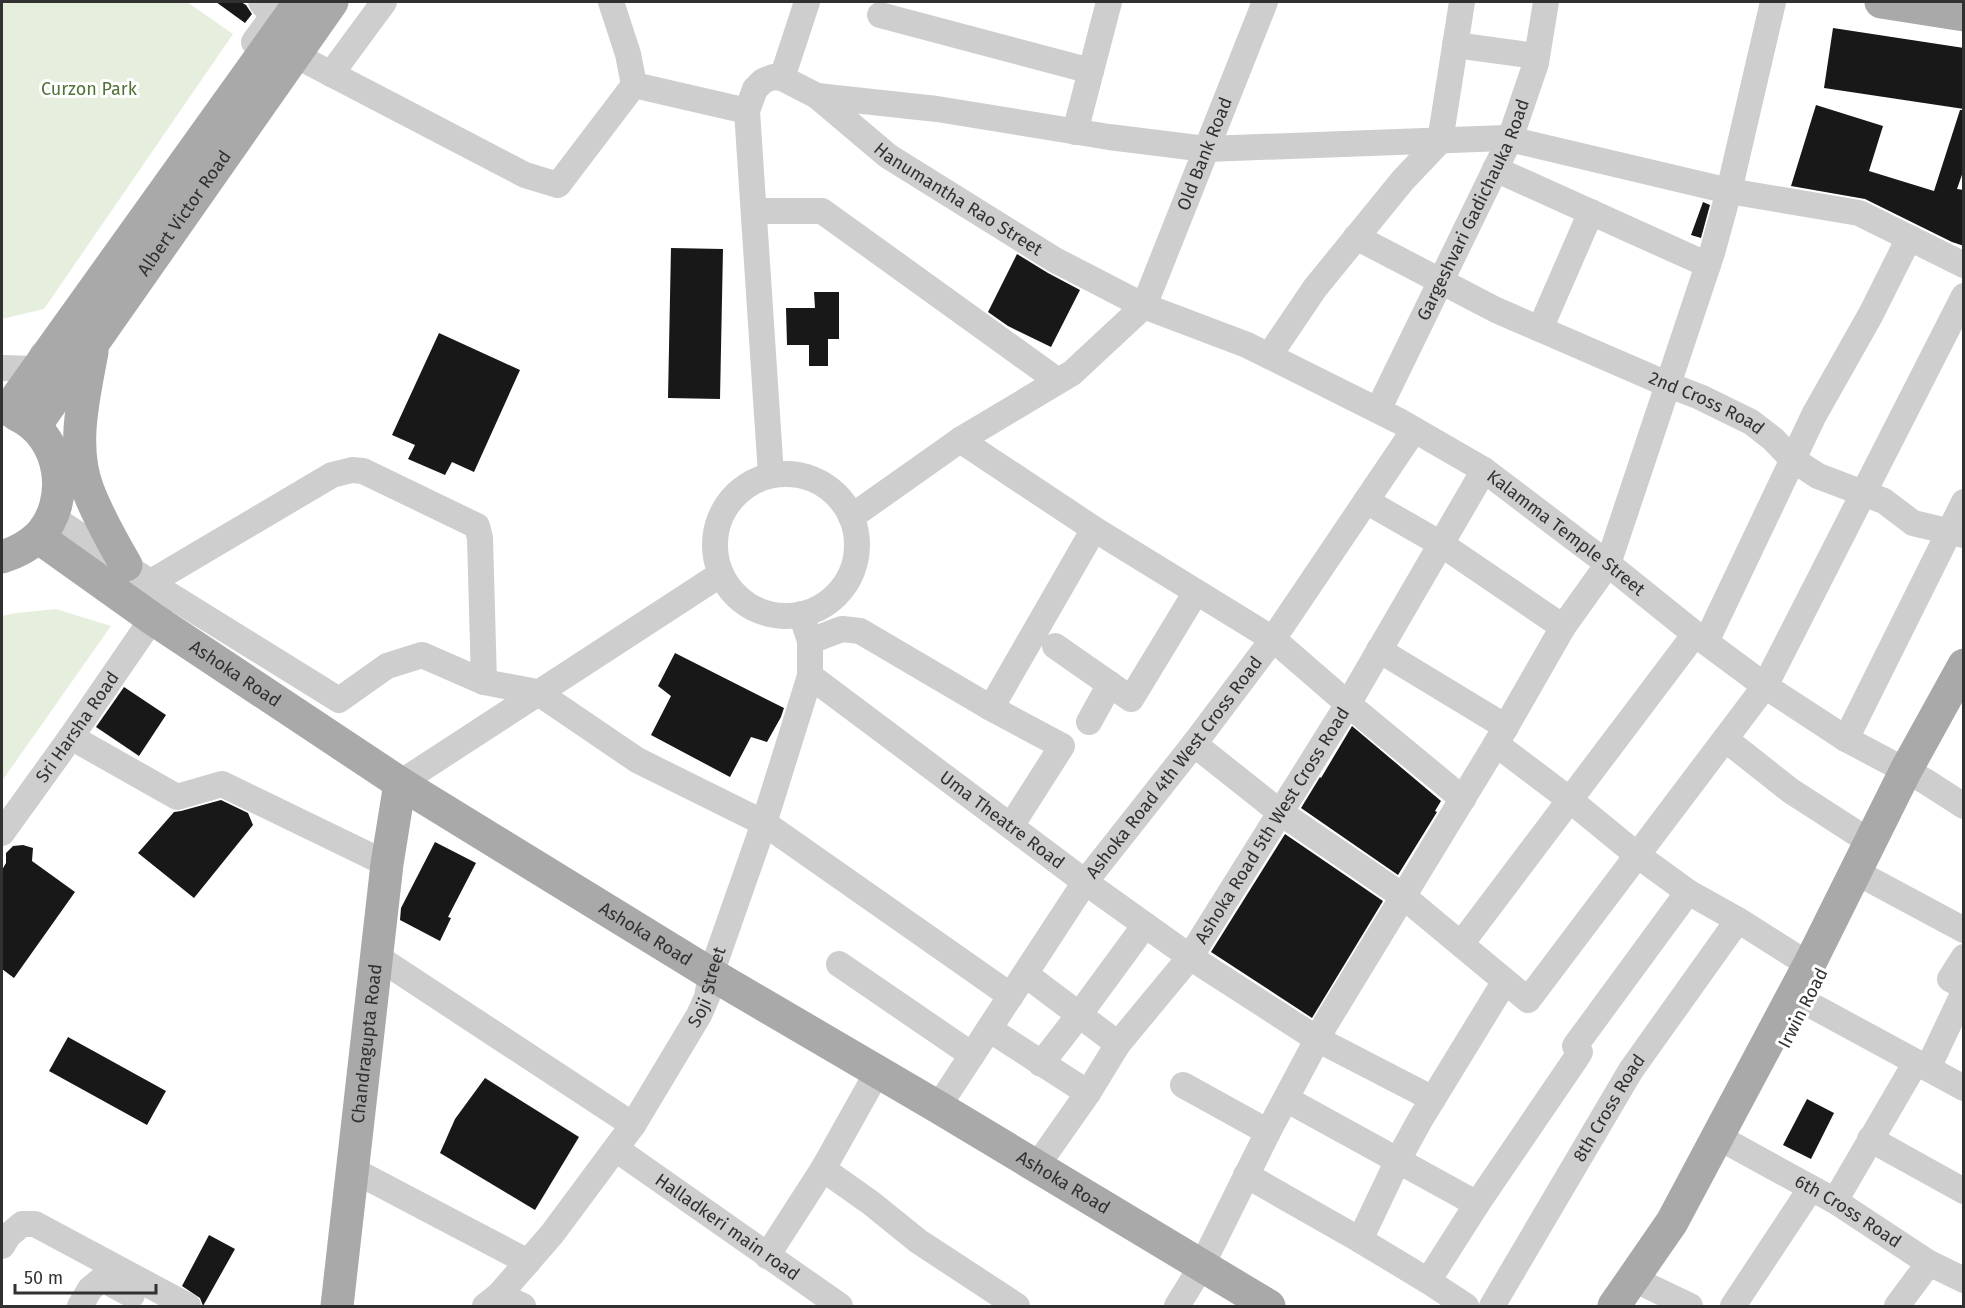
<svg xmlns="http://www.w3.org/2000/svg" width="1965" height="1308" viewBox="0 0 1965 1308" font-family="'Fira Sans',sans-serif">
<rect width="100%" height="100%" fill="#fff"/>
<!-- green -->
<g fill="#e6efde">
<path d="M2 2H187L233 34 44 309 2 319Z"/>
<path d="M56 609 111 626 2 781V616L16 613Z"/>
</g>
<!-- building -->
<g fill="#181818">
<path d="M216 2H241L246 5 252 14 245 23Z"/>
<path d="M1833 28 1964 48V109L1824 88Z"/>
<path d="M1816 105 1883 126 1869 171 1934 191 1960 110H1964V169L1957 189 1964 190V246L1952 242 1865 199 1791 186Z"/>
<path d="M1703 202 1710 205 1701 238 1691 235Z"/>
<path d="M671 248 723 249 720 399 668 398Z"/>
<path d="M1017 254 1048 273 1080 290 1051 347 1008 326 988 312Z"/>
<path d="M814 292H839V339H828V366H809V345H787L786 308H815Z"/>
<path d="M439 333 520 370 474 472 452 462 445 475 408 459 415 445 392 435Z"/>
<path d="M675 653 784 708 781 717 767 742 751 737 730 777 651 735 671 696 658 686Z"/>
<path d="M124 687 166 715 139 756 96 727Z"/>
<path d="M1352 726 1441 801 1435 811 1437 812 1398 875 1301 808 1320 777 1321 778Z"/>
<path d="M221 800 248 813 253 825 194 898 138 853 174 812 181 811Z"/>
<path d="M1285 834 1383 901 1312 1018 1211 952Z"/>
<path d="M435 842 476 863 448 917 451 918 440 941 400 920 401 908Z"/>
<path d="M23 845 33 848 32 861 75 892 14 978 2 969V870L6 863V853L13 846Z"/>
<path d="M68 1037 166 1091 147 1125 49 1071Z"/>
<path d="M485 1078 579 1137 535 1210 440 1153 455 1119Z"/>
<path d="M1807 1099 1834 1113 1811 1159 1783 1145Z"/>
<path d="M209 1235 235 1249 203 1306 200 1298 182 1286Z"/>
</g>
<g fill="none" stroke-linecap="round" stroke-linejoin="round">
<!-- minor -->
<g stroke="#cecece" stroke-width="26">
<path d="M611 2 628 54 634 85 747 111"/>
<path d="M880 15 1091 71"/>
<path d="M254 42 273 16 261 2"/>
<path d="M1455 45 1537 56"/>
<path d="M295 55 525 175 558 185 634 85"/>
<path d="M331 74 384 2"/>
<path d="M782 78 807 2"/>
<path d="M817 96 937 109 1109 137 1206 149 1505 138 1729 191 1859 213 1964 265"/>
<path d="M1075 132 1109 2"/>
<path d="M1495 169 1708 265"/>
<path d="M754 211H822L1058 381"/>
<path id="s1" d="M1356 237 1496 310 1669 385 1700 397 1751 422 1773 439 1792 459 1818 476 1884 501 1913 523 1964 535"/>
<path d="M1540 329 1591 212"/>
<path d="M1269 356 1315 288 1403 180 1440 141 1462 2"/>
<path d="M2 368 37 369 42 355"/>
<path id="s2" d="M1378 410 1510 139 1536 63 1546 2"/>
<path d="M960 440 1094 529 1273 639 1348 704 1463 799"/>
<circle cx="786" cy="545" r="71"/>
<path id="s3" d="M771 475 747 111 755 89 763 81 773 77 782 78 817 96 888 156 1055 260 1144 306 1247 345 1401 422 1484 470 1608 564 1695 634 1765 686 1846 739 1925 781 1964 806"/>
<path d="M1366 501 1441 544 1563 627"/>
<path d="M52 517 168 594 339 700 387 666 422 655 484 682 537 692 637 760 764 823 1011 996"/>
<path id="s4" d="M851 517 960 440 1072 373 1144 306 1265 2"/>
<path d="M151 582 332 475 352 470 363 471 477 526 480 538 484 682"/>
<path d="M810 641 842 629 860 631 991 708 1062 746 1011 826"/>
<path d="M1706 642 1814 415 1871 314 1909 238"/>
<path d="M1055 646 1131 699 1196 592"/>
<path d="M1379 650 1506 727"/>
<path id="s5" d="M810 676 1085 882 1190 957 1317 1039 1433 1099"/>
<path d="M991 708 1094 529"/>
<path d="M1089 722 1110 684"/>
<path d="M71 737 177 797 222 784 387 864"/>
<path d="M1725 739 1791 791 1870 842"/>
<path d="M1846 739 1964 502"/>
<path d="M1194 744 1281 813 1404 897 1528 1000 1765 686 1964 296"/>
<path d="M1496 744 1570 800 1637 855 1688 892 1738 920 1809 965"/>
<path d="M400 783 721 574"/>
<path id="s6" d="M2 833 71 737 163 603"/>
<path d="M1869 879 1964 930"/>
<path d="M1461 944 1695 634"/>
<path d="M376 956 633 1125"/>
<path d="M1964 957 1950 979 1964 986"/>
<path d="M839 964 972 1055"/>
<path d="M1025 974 1118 1044"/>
<path d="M1807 1003 1964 1088"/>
<path d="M989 1029 1088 1093"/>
<path d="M1041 1064 1079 1015 1145 925"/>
<path d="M1928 1068 1964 992"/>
<path d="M1183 1085 1268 1132"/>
<path d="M1286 1099 1477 1204"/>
<path id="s7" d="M938 1107 1085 882 1194 744 1273 639 1414 430"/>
<path d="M1870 1139 1964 1191"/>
<path id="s8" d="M1731 1144 1835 1201 1929 1263 1964 1280"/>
<path id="s9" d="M616 1149 840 1306"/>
<path id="s10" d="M1036 1167 1088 1093 1118 1044 1190 957 1348 704 1484 470"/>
<path d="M823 1169 871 1203 918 1241 1017 1306"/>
<path d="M353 1170 528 1262"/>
<path d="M1246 1175 1360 1240 1398 1160 1420 1120 1505 981"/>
<path d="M1835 1201 1916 1062"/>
<path d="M1360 1240 1428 1281 1466 1306"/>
<path d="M2 1246 8 1236 22 1224H35L188 1306"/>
<path d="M767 1256 823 1169 878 1071"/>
<path d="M1428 1281 1477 1204 1575 1060 1580 1052 1575 1046 1688 892"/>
<path d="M1648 1286 1690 1306"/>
<path d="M499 1295 523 1306"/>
<path d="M80 1306 90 1289 101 1280 106 1281 132 1295"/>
<path id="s11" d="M485 1306 499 1295 552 1234 633 1125 699 1015 707 997 711 974 764 823 810 676V641L801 614"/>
<path d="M1177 1306 1201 1267 1268 1132 1326 1023 1496 744 1563 627 1608 564 1712 253 1729 191 1773 2"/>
<path id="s12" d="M1492 1306 1631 1070 1738 920"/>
<path d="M1733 1306 1811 1188"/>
<path d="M1897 1306 1929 1263"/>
</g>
<!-- major -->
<g stroke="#a9a9a9" stroke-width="33">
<path d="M1881 2 1964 15"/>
<path d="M92 352C84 396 71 446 88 490 98 516 112 541 126 565"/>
<path d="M8 410 300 2"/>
<path id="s13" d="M35 426 332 2"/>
<path id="s14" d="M38 537 153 619 400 783 711 974 938 1107 1269 1306"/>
<path d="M2 557C15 553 27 547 38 537 72 502 63 436 17 415"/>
<path id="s15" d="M337 1306 387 864 400 783"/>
<path d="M1614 1306 1672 1222 1809 965 1906 770 1964 665"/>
</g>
</g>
<g text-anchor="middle" stroke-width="6" stroke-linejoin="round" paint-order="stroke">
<!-- park labels -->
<g font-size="18" fill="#527239" stroke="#fff">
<text x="89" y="95">Curzon Park</text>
</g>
<!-- street labels -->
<g font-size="18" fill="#313131" stroke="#fff">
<text dy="6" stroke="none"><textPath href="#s4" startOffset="526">Old Bank Road</textPath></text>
<text dy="6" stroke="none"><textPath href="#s3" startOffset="634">Hanumantha Rao Street</textPath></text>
<text dy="6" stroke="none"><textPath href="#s2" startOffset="222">Gargeshvari Gadichauka Road</textPath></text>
<text dy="6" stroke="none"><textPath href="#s13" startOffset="260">Albert Victor Road</textPath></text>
<text dy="6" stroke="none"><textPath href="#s1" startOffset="388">2nd Cross Road</textPath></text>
<text dy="6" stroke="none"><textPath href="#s3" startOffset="1330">Kalamma Temple Street</textPath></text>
<text dy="6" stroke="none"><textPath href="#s14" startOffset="240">Ashoka Road</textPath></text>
<text dy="6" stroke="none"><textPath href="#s6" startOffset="130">Sri Harsha Road</textPath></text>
<text dy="6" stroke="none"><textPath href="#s7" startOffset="414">Ashoka Road 4th West Cross Road</textPath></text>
<text dy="6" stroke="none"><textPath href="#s5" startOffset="240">Uma Theatre Road</textPath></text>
<text dy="6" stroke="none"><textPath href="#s10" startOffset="416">Ashoka Road 5th West Cross Road</textPath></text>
<text dy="6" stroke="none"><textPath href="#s14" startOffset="726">Ashoka Road</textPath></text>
<text dy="6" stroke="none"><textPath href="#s11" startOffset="392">Soji Street</textPath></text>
<text transform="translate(1803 1008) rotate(-63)" y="6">Irwin Road</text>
<text dy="6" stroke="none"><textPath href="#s15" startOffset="264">Chandragupta Road</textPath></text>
<text dy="6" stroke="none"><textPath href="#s12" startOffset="230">8th Cross Road</textPath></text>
<text dy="6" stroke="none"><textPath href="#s14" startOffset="1212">Ashoka Road</textPath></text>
<text dy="6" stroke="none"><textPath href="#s8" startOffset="135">6th Cross Road</textPath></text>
<text dy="6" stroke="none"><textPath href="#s9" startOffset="136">Halladkeri main road</textPath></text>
</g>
</g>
<!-- border -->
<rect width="1965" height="1308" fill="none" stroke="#313131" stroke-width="6"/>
<!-- scale -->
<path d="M15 1284v9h141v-9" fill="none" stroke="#313131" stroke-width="3"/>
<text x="24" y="1284" font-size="18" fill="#313131" stroke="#ffffff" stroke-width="4.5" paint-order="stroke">50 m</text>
</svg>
